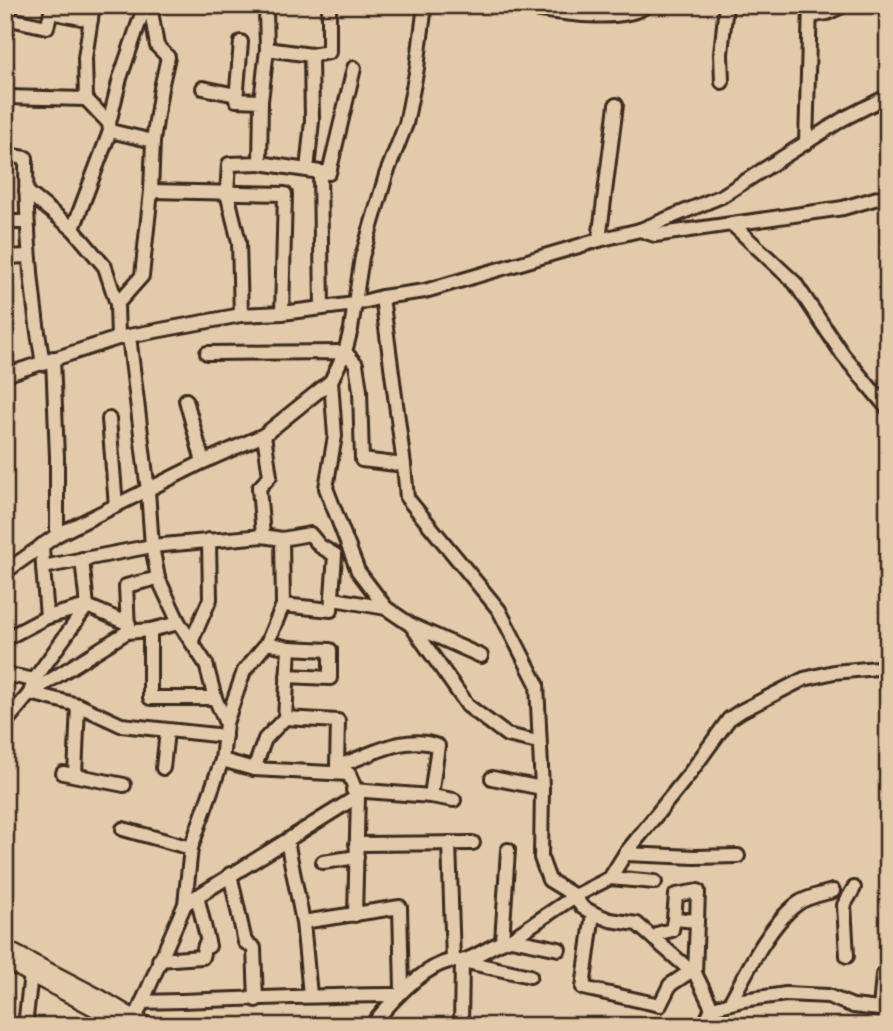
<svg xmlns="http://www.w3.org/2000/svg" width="893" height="1031" viewBox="0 0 893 1031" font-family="Kalam,sans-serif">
<rect width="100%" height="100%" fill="#e3caab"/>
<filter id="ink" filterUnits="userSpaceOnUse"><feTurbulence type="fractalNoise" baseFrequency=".0143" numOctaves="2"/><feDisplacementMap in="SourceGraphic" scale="14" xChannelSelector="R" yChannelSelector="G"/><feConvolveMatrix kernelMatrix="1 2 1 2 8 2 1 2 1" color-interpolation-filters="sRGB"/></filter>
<g filter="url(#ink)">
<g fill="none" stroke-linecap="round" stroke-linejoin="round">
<defs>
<g id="minor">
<path d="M510 5C542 10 622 26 647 5"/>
<path d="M810 16 827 13 844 5"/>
<path d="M5 18 47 27 51 12 91 20"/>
<path d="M5 33 11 5"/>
<path d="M267 49 311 55"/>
<path d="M722 82 721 54 726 5"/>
<path d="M203 88 236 95"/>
<path d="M5 97 86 99 85 58 93 5"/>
<path d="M261 101 267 49 266 10"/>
<path d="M109 123 120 78 145 5"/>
<path d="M110 131 153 141"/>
<path d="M806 143 810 5"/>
<path d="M5 155 26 158C26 227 31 295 43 364"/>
<path d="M260 163 320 172 322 308"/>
<path d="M307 170 312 121 311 55 329 52V5"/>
<path d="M320 172 329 173 354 68"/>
<path d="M26 191 73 229 105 267 117 304"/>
<path d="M151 191 285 194 282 313"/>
<path d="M5 222H27"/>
<path d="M732 224 795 283 843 355 888 409"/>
<path d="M73 229 110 131 109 123 86 99"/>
<path d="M640 230 722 196 843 119 888 96"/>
<path d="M599 240 616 105"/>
<path d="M5 257 29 256"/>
<path d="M382 297 404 465"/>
<path d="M241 315 239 242 227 193 229 164 260 163 261 101 236 100 241 42"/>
<path d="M129 336 148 491 152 546 158 578 179 623 206 664 215 698 226 723"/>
<path d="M118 338 117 304 142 276 151 191 153 141 161 88 168 57 157 46 150 5"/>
<path d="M207 353 345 352 356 364 360 390 362 460 404 465 407 498 499 610 537 684 542 788 541 858 549 880 575 896 582 907 593 913 610 920 637 924 691 971 670 985 660 1005 583 988 593 913"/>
<path d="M53 358 57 457V535"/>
<path d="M5 375 118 338 241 315 282 313 355 304 382 297 425 291 599 240 640 230 655 235 843 208 888 195"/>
<path d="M331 381 335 436 326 488 358 571 386 608 411 625 481 656"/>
<path d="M186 400 203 462"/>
<path d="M109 419 116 506"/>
<path d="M263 536 259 488 270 476 264 435"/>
<path d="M282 539 310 534 320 546 335 555 331 610 283 605"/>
<path d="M42 545 43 567 152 546 263 536 282 539 283 605 267 643 244 671 226 723 222 760 191 848 185 904 135 1019"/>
<path d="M5 572 57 535 203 462 264 435 331 381 345 352 351 329 362 257 386 175 406 124 417 68 425 5"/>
<path d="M334 599 386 608"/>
<path d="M47 617 87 606 129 624"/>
<path d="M179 623 150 630V698H215"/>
<path d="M411 625 468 706 507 735 538 742"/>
<path d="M128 629 126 586 158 578"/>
<path d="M5 639 47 617 43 567"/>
<path d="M192 640 210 599 209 540"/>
<path d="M5 674 34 680"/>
<path d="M287 676 330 678V650L289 648"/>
<path d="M30 693 78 705 121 725 225 736"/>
<path d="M30 693 34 680 87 606 82 559"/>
<path d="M285 718 338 721 337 766 349 774 358 796 355 915"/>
<path d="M5 723 30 693 127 632 150 630"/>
<path d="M222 760 254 769 349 774"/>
<path d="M337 766C370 756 404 733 438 746L431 796 454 800"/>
<path d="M163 768 167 731"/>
<path d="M254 769 265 739 285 718 289 648 267 643"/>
<path d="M63 773 124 785"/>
<path d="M75 775 78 705"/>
<path d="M492 778 542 788"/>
<path d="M353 790 431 796"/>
<path d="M123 829 191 848"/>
<path d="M287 841 303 922 310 995"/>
<path d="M449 843 453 960"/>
<path d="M356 844 473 843"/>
<path d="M625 854 695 857 738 856"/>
<path d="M323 862 357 857"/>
<path d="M230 874 245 942 254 948 256 1000"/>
<path d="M610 878 655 882"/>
<path d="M185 904 358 796"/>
<path d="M303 922 400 907 402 990"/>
<path d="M511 939 559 949"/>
<path d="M654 939 660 933 672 930 674 919 697 921 698 891 676 895 674 919"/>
<path d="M502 941 508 850"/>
<path d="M847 956 844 905 854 888"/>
<path d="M159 960 202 957 205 945 209 946 197 896"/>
<path d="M691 971 695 973 712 1008 714 1026"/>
<path d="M695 973 697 921"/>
<path d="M142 1002C227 1000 312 995 398 995"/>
<path d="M730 1003C746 973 769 925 797 904 806 897 822 894 833 891"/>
<path d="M880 1009 883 975"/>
<path d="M25 1026 31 974"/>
<path d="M371 1026C389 1004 422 967 450 961 454 960 458 962 461 961 475 959 493 943 511 939L575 896 610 878 625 854 690 773 729 719 741 711 804 679 834 672 888 667"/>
<path d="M461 1026 462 961 530 976"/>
<path d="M704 1026 712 1008 743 1000 786 994 828 996 853 1006 888 1010"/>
</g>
<g id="major">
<path d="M5 948 101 998 148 1026"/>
<path d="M5 961 128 1026"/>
</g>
</defs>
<!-- minor casing -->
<use href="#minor" stroke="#3b2a1e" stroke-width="18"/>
<!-- major casing -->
<use href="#major" stroke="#3b2a1e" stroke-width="19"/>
<!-- minor -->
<use href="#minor" stroke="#e3caab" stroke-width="12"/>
<!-- major -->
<use href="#major" stroke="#e3caab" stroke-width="14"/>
</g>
</g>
<!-- margin -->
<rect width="893" height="1031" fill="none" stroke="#e3caab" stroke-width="28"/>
<rect x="14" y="14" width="865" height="1003" fill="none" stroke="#3b2a1e" stroke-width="2.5" filter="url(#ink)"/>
</svg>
